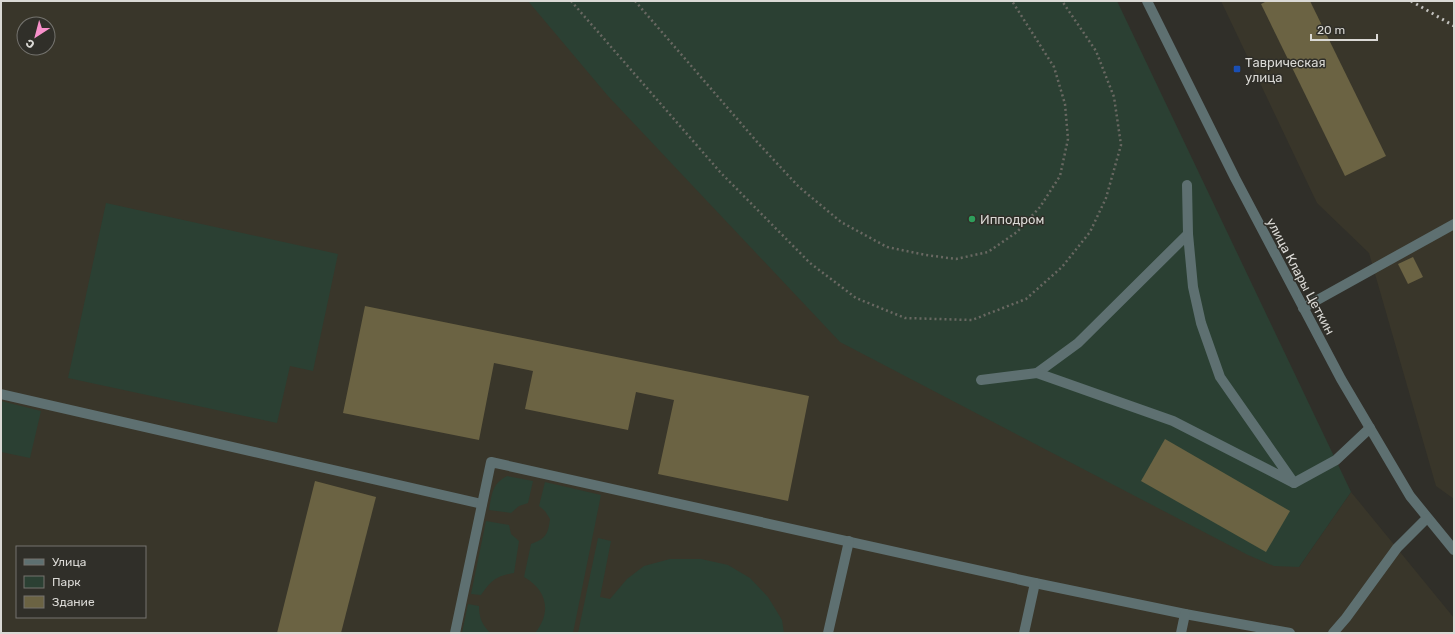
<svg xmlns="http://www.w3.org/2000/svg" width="1455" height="634" viewBox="0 0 1455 634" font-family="Rubik,sans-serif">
<rect width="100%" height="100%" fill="#302f29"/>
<!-- built -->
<g fill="#39362a" fill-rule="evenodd">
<path d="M1 1H530L1299 567 1351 492 1454 618V633H1ZM24 24H48V48H24ZM17 547H145V617H17Z"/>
<path d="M1221 1H1454V499L1436 486 1369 253 1317 203Z"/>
</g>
<!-- green -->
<g fill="#2b4033">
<path d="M528 1H1117L1351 492 1299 567 1274 566 1248 555 840 342 608 96Z"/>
<path d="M106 203 338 254 313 371 290 366 277 423 68 378Z"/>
<path d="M1 401 41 411 30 458 1 452Z"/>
<path d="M507 476 533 481 528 503 519 506 511 513 489 510C492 493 492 484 507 476Z"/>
<path d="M545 482 601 495 573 633H535C552 612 547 590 524 577L531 544C546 539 548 534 550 519L545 511 539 506Z"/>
<path d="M486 521 509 525 511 534 519 541 514 573C495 576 491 581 481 595L471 594Z"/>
<path d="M598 538 611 541 600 597 610 599 627 579 644 566 670 559H701L728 565 750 578 768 597 782 620 784 633H578Z"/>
<path d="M468 604 479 606C479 618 482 624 490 633H462Z"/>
</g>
<!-- building -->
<g fill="#6b6343">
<path d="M1267 1H1310L1386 156 1345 176 1261 4Z"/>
<path d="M1413 257 1423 277 1408 284 1398 264Z"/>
<path d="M365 306 809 396 788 501 658 474 674 400 636 392 628 430 525 409 533 371 494 363 479 440 343 413Z"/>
<path d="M1165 439 1290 511 1266 552 1141 481Z"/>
<path d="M315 481 376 497 341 633H277Z"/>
</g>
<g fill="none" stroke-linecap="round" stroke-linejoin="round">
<!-- path -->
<g stroke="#696862" stroke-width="2.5" stroke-dasharray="2 3" stroke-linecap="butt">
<path d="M571 1 721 173 810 263 856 298 905 318 972 320 1026 299 1062 267 1090 232 1106 198 1121 145 1114 97 1096 51 1062 1"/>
<path d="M635 1 758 143 799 187 841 222 887 247 926 255 956 259 988 252 1017 232 1040 207 1060 176 1068 139 1065 104 1054 67 1012 1"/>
</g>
<!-- minor -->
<g stroke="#5e7071" stroke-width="10">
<path d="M1147 1 1235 178 1341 379 1410 496 1454 550"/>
<path d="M1303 308 1454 224"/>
<path d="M1037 373 1078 343 1188 234"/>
<path d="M981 380 1037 373 1173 421 1294 483 1220 377 1201 323 1193 287 1188 234 1187 185"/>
<path d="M1 394 482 504"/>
<path d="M1294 483 1336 460 1370 428"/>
<path d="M455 633 491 462 1035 583 1185 614 1290 633"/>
<path d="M828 633 849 541"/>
<path d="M1024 633 1035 583"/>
<path d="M1181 633 1185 614"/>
<path d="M1333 633 1346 618 1397 548 1427 518"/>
</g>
<!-- rail -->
<path stroke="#c2c1bd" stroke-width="3" stroke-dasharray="2 4" stroke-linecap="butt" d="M1411 1 1454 26"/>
</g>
<!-- markers -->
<rect fill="#1a4fb4" stroke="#302f29" stroke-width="1.5" x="1233" y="65" width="8" height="8" rx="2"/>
<circle fill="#2e9e5b" stroke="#302f29" stroke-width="1.5" cx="972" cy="219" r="4"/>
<g text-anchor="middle" stroke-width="3" stroke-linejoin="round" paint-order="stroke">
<!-- poi labels -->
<g font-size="13" fill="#dad9d5" stroke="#302f29" text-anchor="start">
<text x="1245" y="67">Таврическая<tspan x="1245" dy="15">улица</tspan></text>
<text x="980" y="224">Ипподром</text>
</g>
<!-- street labels -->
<g font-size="13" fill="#dad9d5" stroke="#302f29">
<text transform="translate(1301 276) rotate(62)" y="5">улица Клары Цеткин</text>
</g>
</g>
<!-- border -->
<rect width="1455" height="634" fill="none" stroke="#dad9d5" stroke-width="4"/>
<!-- legend -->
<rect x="16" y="546" width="130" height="72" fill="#302f29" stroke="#74736e"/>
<rect x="24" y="559" width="20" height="6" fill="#5e7071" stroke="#74736e"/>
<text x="52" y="566" font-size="12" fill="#dad9d5">Улица</text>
<rect x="24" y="576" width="20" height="12" fill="#2b4033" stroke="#74736e"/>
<text x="52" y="586" font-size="12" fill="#dad9d5">Парк</text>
<rect x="24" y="596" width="20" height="12" fill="#6b6343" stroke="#74736e"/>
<text x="52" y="606" font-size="12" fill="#dad9d5">Здание</text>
<!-- north arrow -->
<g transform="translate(36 36) rotate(216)"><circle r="19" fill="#302f29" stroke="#74736e"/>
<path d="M0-3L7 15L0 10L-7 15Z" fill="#f890cb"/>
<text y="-6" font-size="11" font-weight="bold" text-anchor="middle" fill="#dad9d5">С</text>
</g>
<!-- scale -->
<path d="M1311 34v6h66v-6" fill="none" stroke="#dad9d5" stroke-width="2"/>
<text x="1317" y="34" font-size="12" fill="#dad9d5" stroke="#302f29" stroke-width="3" paint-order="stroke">20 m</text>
</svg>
